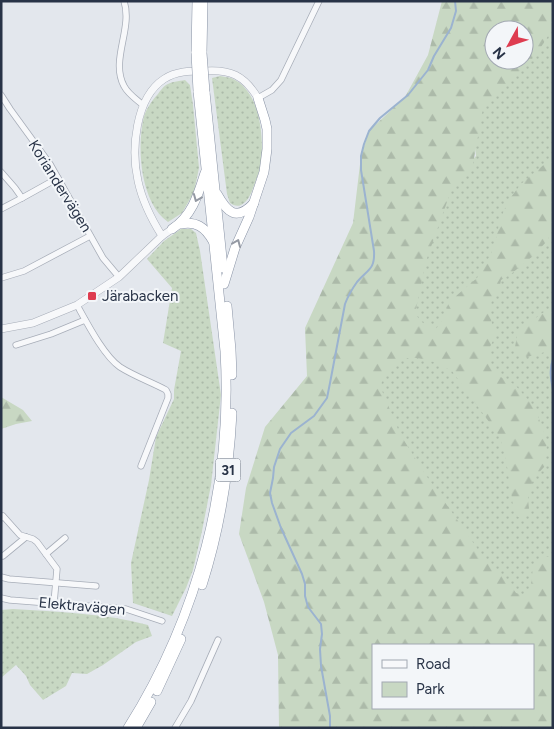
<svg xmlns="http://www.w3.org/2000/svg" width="554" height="729" viewBox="0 0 554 729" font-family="Figtree,sans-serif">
<defs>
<pattern id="green-dots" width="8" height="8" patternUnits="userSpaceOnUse" patternTransform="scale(1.25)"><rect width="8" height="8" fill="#c8d8c3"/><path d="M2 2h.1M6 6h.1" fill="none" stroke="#acbaa9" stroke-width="1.8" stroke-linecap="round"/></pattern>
<pattern id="forest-firs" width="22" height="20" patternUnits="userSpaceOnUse" patternTransform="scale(1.25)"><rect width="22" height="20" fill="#c8d8c3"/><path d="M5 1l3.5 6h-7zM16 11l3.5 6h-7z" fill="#acbaa9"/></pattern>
</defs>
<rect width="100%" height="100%" fill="#e3e7ed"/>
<!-- green -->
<g fill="url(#green-dots)">
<path d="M553 25V604L523 635 380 413 377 352 450 186 476 156 474 138 475 115 535 51Z"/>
<path d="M220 76C223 77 228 77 231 78 261 90 264 138 261 164 260 170 257 177 255 183 252 191 249 201 241 205 237 207 233 205 230 203L227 194 212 78Z"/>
<path d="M185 80 190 85 193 105 199 168 194 192 182 213 168 222C141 203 137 151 143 121 144 112 152 100 158 94 160 91 163 87 166 85 171 82 179 81 185 80Z"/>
<path d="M181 229H191L196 233 200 251 221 395 211 485 202 531 193 570 186 588 172 616 133 603 131 563 149 480 156 437 174 399V390L181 351 163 343 172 288 147 259 164 241Z"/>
<path d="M13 609C58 612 103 613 148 625L152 636 136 642 103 665 87 674 72 673 66 686 43 700 30 685 26 676 16 665 1 678V610Z"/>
</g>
<!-- forest -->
<g fill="url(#forest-firs)" fill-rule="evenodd">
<path d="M442 1H553V28L536 55 483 108 473 164 452 188 426 261 415 314 423 323 431 325 435 330 442 321 449 302 477 278 491 254 496 239 500 220 508 201 521 184 553 157V229L547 241 533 256 511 274 501 280 499 290 493 296 489 311 495 336 490 347 489 361 499 376 515 385 529 401 538 416 547 441 545 466 533 479 528 498 529 510 524 517H518L514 512 506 460 500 437 452 371 434 362 417 358H404L397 365 387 371 380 386 400 434 423 471 486 561 509 583 516 593 524 595 531 587 533 566 542 557H553V728H279L278 655 264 602 239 534 246 488 265 427 307 376 305 328 353 223 361 156 369 131 405 97 428 55ZM494 30H524V60H494ZM533 645V708H373V645Z"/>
<path d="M553 307V355L545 352 527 357 521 354 515 347 518 331 544 312Z"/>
<path d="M1 397 23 410 32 421 16 424 1 429Z"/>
</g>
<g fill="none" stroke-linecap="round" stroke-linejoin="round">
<!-- stream -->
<g stroke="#9bb3d0" stroke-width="2">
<path d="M553 359C549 369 551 380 553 390"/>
<path d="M330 728V716L321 666 320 649 322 634 321 624 308 607 305 596V584L302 574 281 528 272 503 270 493 273 478 274 467 280 449 291 433 314 416 327 398 330 383 345 304C348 296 352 289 357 282 368 269 375 270 374 251L361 170V156L364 144 369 131 380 118 408 95 428 70 434 56 451 28 456 11 455 1"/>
</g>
<defs>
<g id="minor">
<path d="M124 1C133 29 110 60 124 86 128 94 136 99 143 105"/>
<path d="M1 95 10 109 50 164 103 258 119 277"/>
<path d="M258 98 272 90 281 80 319 1"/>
<path d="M1 172 15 188 22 198 1 209"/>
<path d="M22 198 58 178"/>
<path d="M1 278 24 271 90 236"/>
<path d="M77 305C87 323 104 356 120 367 134 376 151 382 166 390L168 394V398L141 466"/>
<path d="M16 345 51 334 85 320"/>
<path d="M1 518 3 516 20 535 33 539 37 542 57 569 54 603"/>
<path d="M46 554 65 538"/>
<path d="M3 556 26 537"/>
<path d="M1 577 9 579 96 586"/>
<path d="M1 598 10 600 126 609 162 621"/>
<path d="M175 728 191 701 218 640"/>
</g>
<g id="tertiary">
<path d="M162 236C152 220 142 200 138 181 131 150 135 98 164 79 176 71 190 71 204 71 230 69 244 75 258 98"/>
<path d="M1 329 33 323 77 305 119 277 162 236 172 229"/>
</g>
<g id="trunk">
<path d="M196 53 197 1"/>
<path d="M202 53 203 1"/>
<path d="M205 92 223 268"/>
<path d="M217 194C227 212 236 222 254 203"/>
<path d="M181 224C196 221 205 227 213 241"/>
<path d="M172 229C192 216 198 195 205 173"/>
<path d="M224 284 235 248 249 217 264 172 267 149V129L265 120 258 98"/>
<path d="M227 306 231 350 232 375"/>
<path d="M202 585C220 529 229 472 232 413"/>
<path d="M157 691 181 639"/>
<path d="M128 728C199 615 233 483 225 351L198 91"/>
<path d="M136 728 151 702"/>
</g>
</defs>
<!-- minor casing -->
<use href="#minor" stroke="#a7adb8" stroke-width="7"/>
<!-- tertiary casing -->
<use href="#tertiary" stroke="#a7adb8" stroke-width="8"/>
<!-- trunk casing -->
<use href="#trunk" stroke="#8993a5" stroke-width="10"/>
<!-- minor -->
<use href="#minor" stroke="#f7f8fa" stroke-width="5.5"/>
<!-- tertiary -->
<use href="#tertiary" stroke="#f7f8fa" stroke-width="7"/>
<!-- trunk -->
<use href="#trunk" stroke="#fff" stroke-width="9"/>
<defs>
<g id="trunk-bridge">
<path d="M196 53 198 91"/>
<path d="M202 53 205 92"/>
</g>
</defs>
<!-- trunk-bridge casing -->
<use href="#trunk-bridge" stroke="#8993a5" stroke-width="10" stroke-linecap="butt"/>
<!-- trunk-bridge -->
<use href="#trunk-bridge" stroke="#fff" stroke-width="9"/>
</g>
<!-- one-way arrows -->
<defs><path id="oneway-chevron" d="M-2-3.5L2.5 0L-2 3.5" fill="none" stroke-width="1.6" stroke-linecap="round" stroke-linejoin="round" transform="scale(1.25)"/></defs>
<g stroke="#9499a3">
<use href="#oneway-chevron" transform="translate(197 198) rotate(112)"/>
<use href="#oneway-chevron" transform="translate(237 243) rotate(-67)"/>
</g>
<!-- markers -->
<rect fill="#de3c50" stroke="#f3f6f9" stroke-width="2" x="87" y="291" width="10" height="10" rx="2.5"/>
<g text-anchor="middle" stroke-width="4" stroke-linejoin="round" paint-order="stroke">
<!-- shield labels -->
<rect fill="#f3f6f9" stroke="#656e7c" stroke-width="1" x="215.5" y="458.5" width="25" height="23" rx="4"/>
<g font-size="14" font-weight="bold" fill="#283347">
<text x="228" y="475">31</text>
</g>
<!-- street labels -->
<g font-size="15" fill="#283347" stroke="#f3f6f9">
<text transform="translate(60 186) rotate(58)" y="5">Koriandervägen</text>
<text transform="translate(82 606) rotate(5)" y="5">Elektravägen</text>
</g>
<!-- poi labels -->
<g font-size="15" fill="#283347" stroke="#f3f6f9" text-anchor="start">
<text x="102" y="301">Järabacken</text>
</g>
</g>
<!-- border -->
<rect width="554" height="729" fill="none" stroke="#283347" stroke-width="5"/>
<!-- legend -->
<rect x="372" y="644" width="162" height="65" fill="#f3f6f9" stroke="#a2a8b2"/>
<rect x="382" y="660" width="25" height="8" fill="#f7f8fa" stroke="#a2a8b2"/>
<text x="416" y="669" font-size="15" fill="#283347">Road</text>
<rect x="382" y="682" width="25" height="15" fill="#c8d8c3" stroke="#a2a8b2"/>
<text x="416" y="694" font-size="15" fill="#283347">Park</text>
<!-- north arrow -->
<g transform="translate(509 45) rotate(230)"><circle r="24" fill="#f3f6f9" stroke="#a2a8b2"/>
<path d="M0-4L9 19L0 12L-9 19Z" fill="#de3c50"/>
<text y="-8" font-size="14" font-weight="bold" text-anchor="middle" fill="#283347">N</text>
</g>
</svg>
